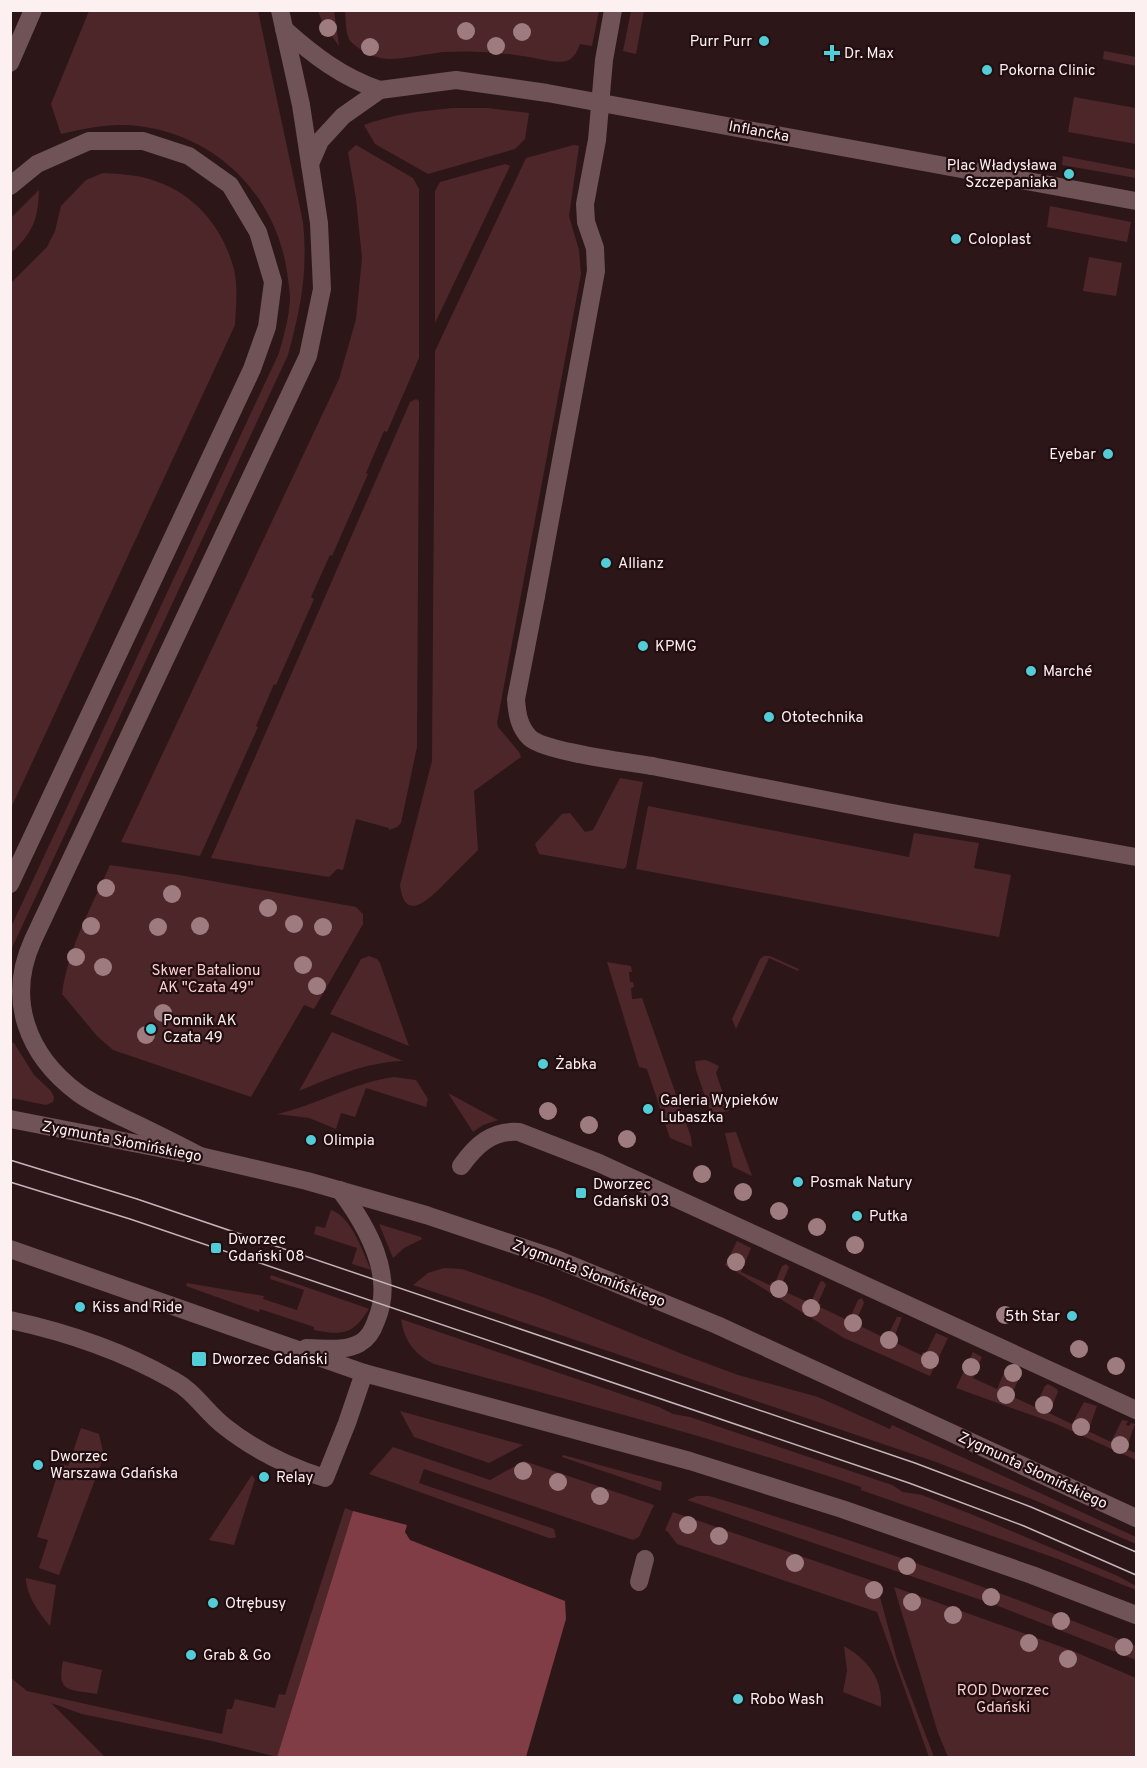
<svg xmlns="http://www.w3.org/2000/svg" width="1147" height="1768" viewBox="0 0 1147 1768" font-family="Overpass,sans-serif">
<rect width="100%" height="100%" fill="#2c1618"/>
<!-- green -->
<g fill="#4d262a">
<path d="M89 11H258L303 222C308 272 301 307 288 355L11 950V927L279 353C284 335 289 318 290 299 290 290 288 281 287 272 276 195 216 135 138 126 111 123 87 128 61 134L51 104Z"/>
<path d="M318 11H334L339 46 323 24Z"/>
<path d="M345 11V10L599 11 592 46 580 44C573 65 562 63 544 60 511 53 476 50 443 52 425 54 406 59 388 59 376 59 359 50 351 42 345 35 346 19 345 11Z"/>
<path d="M631 11H644L636 54 623 51Z"/>
<path d="M1104 51 1136 57V66L1103 59Z"/>
<path d="M1074 97 1136 108V144L1068 132Z"/>
<path d="M452 108H487L529 113 525 139 515 149 428 174 375 144 364 125C393 114 422 111 452 108Z"/>
<path d="M356 145 413 178 419 189V358L387 432 384 431 366 473 368 474 332 556 330 555 311 597 314 599 276 685 274 684 256 726 258 727 200 856 121 842 339 379 356 319 362 258 356 199 348 152Z"/>
<path d="M574 145 579 146 569 216 579 250 581 274 497 723 498 727 519 752 521 757 474 791 478 850C469 859 460 868 451 877 436 892 405 929 400 885L432 761 435 351 526 158Z"/>
<path d="M1063 156 1136 170V178L1062 165Z"/>
<path d="M505 164 510 166 435 323V191L440 182Z"/>
<path d="M103 173C121 174 141 175 158 182 197 196 223 229 234 269 238 287 236 306 235 325L11 808V283L47 247 55 231 61 206 86 180Z"/>
<path d="M39 190C38 220 33 232 11 253V218Z"/>
<path d="M1050 206 1131 222 1127 242 1047 227Z"/>
<path d="M1089 257 1122 263 1116 296 1083 291Z"/>
<path d="M416 399 419 401V406L417 747 401 823 397 827 389 830V828L356 819 343 870 337 869 329 877 211 858 410 402Z"/>
<path d="M620 778 643 782 626 867 623 869 539 854 535 844 562 814 570 813 585 832 593 830Z"/>
<path d="M648 806 909 857 914 833 979 843 974 868 1011 875 999 937 636 869Z"/>
<path d="M110 865 179 875 356 907 363 914V924L314 1009 304 1005 251 1097 113 1050 97 1036 62 994C68 948 91 908 110 865Z"/>
<path d="M369 956 377 959 380 963 409 1046 330 1014 361 959Z"/>
<path d="M764 956H770L799 969 798 971 769 958 736 1029 732 1019 760 959Z"/>
<path d="M607 962 631 966 632 972H629L630 982H633L634 987 631 988 632 999 642 998 691 1137 692 1147 670 1138 647 1069 639 1067Z"/>
<path d="M332 1032 403 1061C366 1062 333 1077 299 1091Z"/>
<path d="M11 1042 14 1043 34 1075 51 1091 54 1097 53 1102 46 1105 11 1098Z"/>
<path d="M706 1060 719 1066 716 1073 729 1111 711 1114 696 1070 695 1061Z"/>
<path d="M394 1077 416 1080 428 1099 426 1107 366 1088 355 1117 341 1113 336 1129 309 1118 277 1114C317 1105 354 1082 394 1077Z"/>
<path d="M448 1093 498 1120 483 1125 473 1132Z"/>
<path d="M736 1132 752 1176 733 1167 725 1133Z"/>
<path d="M331 1210C351 1216 363 1252 371 1270L352 1264 357 1248 314 1234 316 1226 325 1228Z"/>
<path d="M379 1224 421 1237 422 1239 404 1248 393 1258Z"/>
<path d="M737 1241 751 1248 741 1272 770 1285 771 1282 775 1283 782 1266 786 1264 789 1267 781 1286 783 1288V1291L808 1302 809 1299 812 1300 820 1282 823 1281 826 1285 818 1303 821 1305 820 1307 845 1319 847 1317 850 1318 858 1300 862 1298 864 1303 856 1321 859 1322 858 1325 883 1337 885 1334 888 1335 897 1317H902L894 1338 897 1340 896 1343 921 1355 923 1352 926 1353 936 1333 948 1338 930 1376 844 1338 725 1265Z"/>
<path d="M444 1268 462 1269 543 1297 687 1356 738 1375 818 1397 890 1429 892 1425 1136 1537V1544L1034 1500 936 1462 413 1285 428 1273Z"/>
<path d="M271 1275 364 1307 369 1309C353 1334 344 1336 314 1330V1327L260 1309 259 1312 186 1286 187 1283 264 1296 263 1299 297 1310 304 1290 270 1279Z"/>
<path d="M401 1319 659 1407 673 1414 690 1417 892 1485 903 1492 922 1495 971 1514 1118 1576 1136 1586V1590L1058 1559 861 1490V1487C721 1440 578 1402 434 1364 415 1355 404 1341 401 1319Z"/>
<path d="M973 1352 982 1357 973 1378 997 1389 1006 1368 1009 1366 1019 1371 1021 1374 1011 1396 1035 1407 1045 1386 1048 1384 1057 1389 1058 1392 1049 1413 1072 1424 1084 1402 1097 1406 1088 1431 1111 1442 1122 1420 1128 1421 1126 1425 1129 1426 1131 1423 1135 1424 1126 1449 1136 1453V1460L1054 1423 956 1388Z"/>
<path d="M400 1411 523 1445 489 1463 414 1437Z"/>
<path d="M81 1428 99 1434 104 1456 59 1575 39 1568 48 1540 37 1537 61 1464 68 1466Z"/>
<path d="M393 1447 490 1480 524 1461 654 1505 639 1537 633 1540 424 1469 419 1483 554 1529 556 1537 554 1538H549L369 1474Z"/>
<path d="M563 1455 662 1482 661 1491 562 1457Z"/>
<path d="M252 1475 255 1479 234 1545 209 1540Z"/>
<path d="M697 1496H709L723 1500C863 1543 1001 1591 1136 1646V1660L993 1604 687 1500Z"/>
<path d="M345 1508 353 1511 277 1757 212 1741 82 1714 51 1703 105 1757H11L10 1677 27 1691 222 1734 227 1709H232L235 1699 275 1708 279 1694 285 1695Z"/>
<path d="M673 1512 876 1582 897 1660 934 1757H929L877 1612 677 1544 668 1532 665 1530Z"/>
<path d="M26 1578 56 1585 50 1626C39 1613 26 1595 26 1578Z"/>
<path d="M894 1587 1073 1651 1136 1678V1757H948L938 1733Z"/>
<path d="M844 1646C868 1660 883 1679 881 1707L843 1692 847 1671Z"/>
<path d="M63 1661 102 1670 97 1694C70 1689 56 1694 63 1661Z"/>
</g>
<!-- forest -->
<path fill="#803d46" d="M353 1511 407 1525 405 1532 410 1540 565 1601 566 1619 526 1757H277Z"/>
<g fill="none" stroke-linecap="round" stroke-linejoin="round">
<!-- lane -->
<g stroke="#6f5356" stroke-width="18">
<path d="M536 596 596 271 595 248 586 222 585 204 597 140 604 60 613 10"/>
<path d="M652 766 887 812 1136 857"/>
<path d="M461 1166C476 1145 492 1130 519 1132L599 1163 1136 1410"/>
<path d="M10 1320C66 1332 124 1352 173 1380 194 1391 206 1412 224 1426 253 1449 289 1467 325 1478L347 1423 364 1373"/>
<path d="M639 1582 645 1559"/>
</g>
<!-- street -->
<g stroke="#6f5356" stroke-width="18">
<path d="M284 29C313 55 343 78 380 90"/>
<path d="M310 164 320 141 343 116 380 90 456 80 547 93 1136 201"/>
<path d="M536 596 516 699C517 714 519 727 530 738 546 752 628 762 652 766"/>
</g>
<!-- secondary -->
<g stroke="#6f5356" stroke-width="18">
<path d="M10 63 33 10"/>
<path d="M10 186 37 164 89 141H143L189 156 230 185 258 232 273 282 267 327 252 369 10 884"/>
<path d="M10 1119 200 1156 307 1181 426 1215 554 1258 717 1325 1136 1518"/>
<path d="M200 1156C176 1143 151 1131 126 1119 110 1111 93 1104 78 1093 27 1055 6 999 33 940L308 356 322 289 319 223 301 105 280 10"/>
<path d="M10 1249 364 1373 690 1461 842 1509 1032 1575 1136 1615"/>
<path d="M306 1348C323 1348 345 1352 360 1343 369 1338 373 1330 376 1321 396 1276 367 1226 340 1190"/>
</g>
<!-- tram -->
<g stroke="#c5b5b6" stroke-width="1.5">
<path d="M10 1160 137 1199 915 1463 1031 1507 1136 1552"/>
<path d="M10 1182 130 1219 909 1483 1024 1526 1136 1575"/>
</g>
</g>
<!-- trees -->
<g fill="#9d7b7e">
<circle cx="328" cy="28" r="9"/>
<circle cx="466" cy="31" r="9"/>
<circle cx="522" cy="32" r="9"/>
<circle cx="496" cy="46" r="9"/>
<circle cx="370" cy="47" r="9"/>
<circle cx="106" cy="888" r="9"/>
<circle cx="172" cy="894" r="9"/>
<circle cx="268" cy="908" r="9"/>
<circle cx="294" cy="924" r="9"/>
<circle cx="91" cy="926" r="9"/>
<circle cx="200" cy="926" r="9"/>
<circle cx="158" cy="927" r="9"/>
<circle cx="323" cy="927" r="9"/>
<circle cx="76" cy="957" r="9"/>
<circle cx="303" cy="965" r="9"/>
<circle cx="103" cy="967" r="9"/>
<circle cx="317" cy="986" r="9"/>
<circle cx="163" cy="1013" r="9"/>
<circle cx="146" cy="1035" r="9"/>
<circle cx="548" cy="1111" r="9"/>
<circle cx="589" cy="1125" r="9"/>
<circle cx="627" cy="1139" r="9"/>
<circle cx="702" cy="1174" r="9"/>
<circle cx="743" cy="1192" r="9"/>
<circle cx="779" cy="1211" r="9"/>
<circle cx="817" cy="1227" r="9"/>
<circle cx="855" cy="1245" r="9"/>
<circle cx="736" cy="1262" r="9"/>
<circle cx="779" cy="1289" r="9"/>
<circle cx="811" cy="1308" r="9"/>
<circle cx="1005" cy="1315" r="9"/>
<circle cx="853" cy="1323" r="9"/>
<circle cx="889" cy="1340" r="9"/>
<circle cx="1079" cy="1349" r="9"/>
<circle cx="930" cy="1360" r="9"/>
<circle cx="1116" cy="1366" r="9"/>
<circle cx="971" cy="1367" r="9"/>
<circle cx="1013" cy="1373" r="9"/>
<circle cx="1006" cy="1395" r="9"/>
<circle cx="1044" cy="1405" r="9"/>
<circle cx="1081" cy="1427" r="9"/>
<circle cx="1120" cy="1445" r="9"/>
<circle cx="523" cy="1471" r="9"/>
<circle cx="558" cy="1482" r="9"/>
<circle cx="600" cy="1496" r="9"/>
<circle cx="688" cy="1525" r="9"/>
<circle cx="719" cy="1536" r="9"/>
<circle cx="795" cy="1563" r="9"/>
<circle cx="907" cy="1566" r="9"/>
<circle cx="874" cy="1590" r="9"/>
<circle cx="991" cy="1597" r="9"/>
<circle cx="912" cy="1602" r="9"/>
<circle cx="953" cy="1615" r="9"/>
<circle cx="1061" cy="1621" r="9"/>
<circle cx="1029" cy="1643" r="9"/>
<circle cx="1124" cy="1647" r="9"/>
<circle cx="1068" cy="1659" r="9"/>
</g>
<!-- markers -->
<g fill="#52ccd6" stroke="#220d0f" stroke-width="2">
<circle cx="764" cy="41" r="6"/>
<path d="M829 44h6v6h6v6h-6v6h-6v-6h-6v-6h6z"/>
<circle cx="987" cy="70" r="6"/>
<circle cx="1069" cy="174" r="6"/>
<circle cx="956" cy="239" r="6"/>
<circle cx="1108" cy="454" r="6"/>
<circle cx="606" cy="563" r="6"/>
<circle cx="643" cy="646" r="6"/>
<circle cx="1031" cy="671" r="6"/>
<circle cx="769" cy="717" r="6"/>
<circle cx="151" cy="1029" r="6"/>
<circle cx="543" cy="1064" r="6"/>
<circle cx="648" cy="1109" r="6"/>
<circle cx="311" cy="1140" r="6"/>
<circle cx="798" cy="1182" r="6"/>
<rect x="575" y="1187" width="12" height="12" rx="3"/>
<circle cx="857" cy="1216" r="6"/>
<rect x="210" y="1242" width="12" height="12" rx="3"/>
<circle cx="80" cy="1307" r="6"/>
<circle cx="1072" cy="1316" r="6"/>
<rect x="191" y="1351" width="16" height="16" rx="3"/>
<circle cx="38" cy="1465" r="6"/>
<circle cx="264" cy="1477" r="6"/>
<circle cx="213" cy="1603" r="6"/>
<circle cx="191" cy="1655" r="6"/>
<circle cx="738" cy="1699" r="6"/>
</g>
<g text-anchor="middle" stroke-width="4.5" stroke-linejoin="round" paint-order="stroke">
<!-- poi labels -->
<g font-size="15" fill="#fdf0f1" stroke="#220d0f" text-anchor="start">
<text x="752" y="46" text-anchor="end">Purr Purr</text>
<text x="844" y="58">Dr. Max</text>
<text x="999" y="75">Pokorna Clinic</text>
<text x="1057" y="170" text-anchor="end">Plac Władysława<tspan x="1057" dy="17">Szczepaniaka</tspan></text>
<text x="968" y="244">Coloplast</text>
<text x="1096" y="459" text-anchor="end">Eyebar</text>
<text x="618" y="568">Allianz</text>
<text x="655" y="651">KPMG</text>
<text x="1043" y="676">Marché</text>
<text x="781" y="722">Ototechnika</text>
<text x="163" y="1025">Pomnik AK<tspan x="163" dy="17">Czata 49</tspan></text>
<text x="555" y="1069">Żabka</text>
<text x="660" y="1105">Galeria Wypieków<tspan x="660" dy="17">Lubaszka</tspan></text>
<text x="323" y="1145">Olimpia</text>
<text x="810" y="1187">Posmak Natury</text>
<text x="593" y="1189">Dworzec<tspan x="593" dy="17">Gdański 03</tspan></text>
<text x="869" y="1221">Putka</text>
<text x="228" y="1244">Dworzec<tspan x="228" dy="17">Gdański 08</tspan></text>
<text x="92" y="1312">Kiss and Ride</text>
<text x="1060" y="1321" text-anchor="end">5th Star</text>
<text x="212" y="1364">Dworzec Gdański</text>
<text x="50" y="1461">Dworzec<tspan x="50" dy="17">Warszawa Gdańska</tspan></text>
<text x="276" y="1482">Relay</text>
<text x="225" y="1608">Otrębusy</text>
<text x="203" y="1660">Grab &amp; Go</text>
<text x="750" y="1704">Robo Wash</text>
</g>
<!-- street labels -->
<g font-size="15" fill="#fdf0f1" stroke="#220d0f">
<text transform="translate(759 131) rotate(10)" y="5">Inflancka</text>
<text transform="translate(122 1141) rotate(11)" y="5">Zygmunta Słomińskiego</text>
<text transform="translate(589 1273) rotate(21)" y="5">Zygmunta Słomińskiego</text>
<text transform="translate(1033 1470) rotate(25)" y="5">Zygmunta Słomińskiego</text>
</g>
<!-- park labels -->
<g font-size="15" fill="#f9ced1" stroke="#220d0f">
<text x="206" y="975">Skwer Batalionu<tspan x="206" dy="17">AK "Czata 49"</tspan></text>
<text x="1003" y="1695">ROD Dworzec<tspan x="1003" dy="17">Gdański</tspan></text>
</g>
</g>
<!-- border -->
<rect width="1147" height="1768" fill="none" stroke="#fdf0f1" stroke-width="24"/>
</svg>
